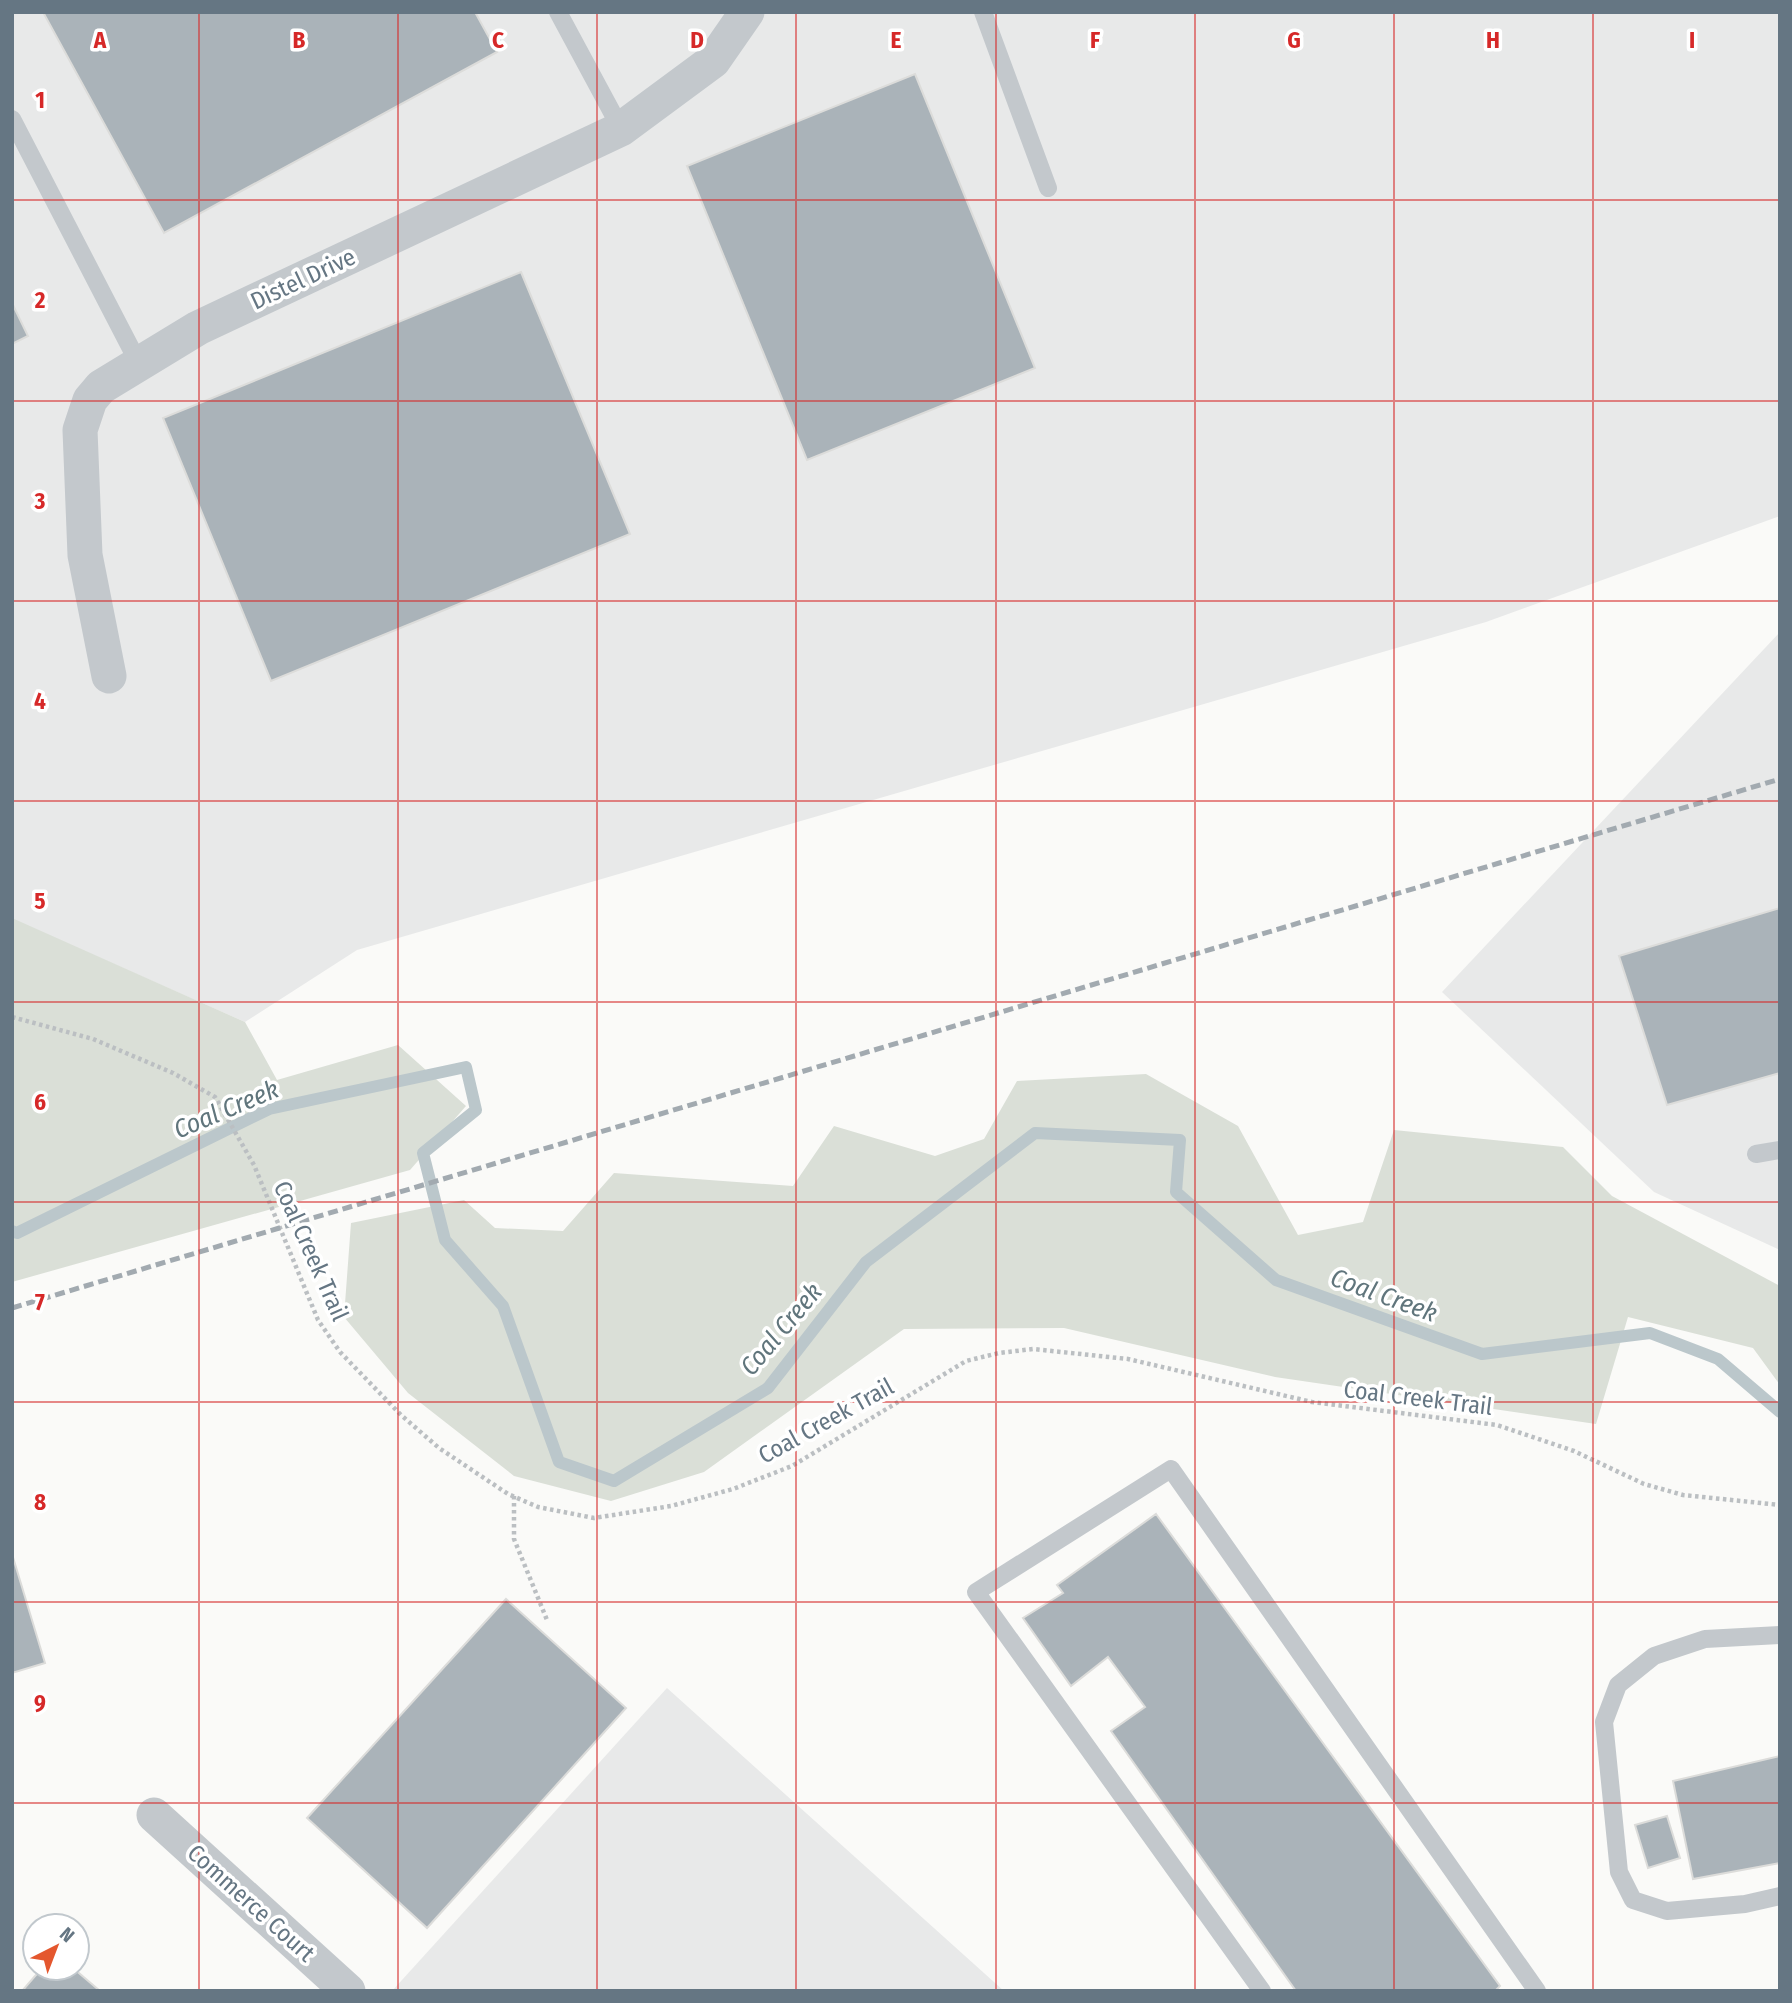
<svg xmlns="http://www.w3.org/2000/svg" width="1792" height="2003" viewBox="0 0 1792 2003" font-family="'Fira Sans Condensed',sans-serif">
<rect width="100%" height="100%" fill="#fafaf8"/>
<!-- built -->
<g fill="#e8e9e9">
<path d="M12 12H1780V516L1486 622 357 950 245 1022 12 919Z"/>
<path d="M1780 632V1250L1654 1192 1442 992Z"/>
<path d="M667 1688 1004 1991H392Z"/>
</g>
<!-- green -->
<g fill="#dadfd7">
<path d="M12 918 245 1022 277 1080 398 1045 466 1106 410 1170 12 1282Z"/>
<path d="M1146 1074 1238 1126 1298 1235 1363 1222 1394 1130 1563 1147 1612 1196 1780 1286V1385L1753 1348 1628 1317 1596 1424 1275 1377 1064 1328 904 1329 704 1472 611 1501 514 1476 408 1393 344 1317 351 1223 464 1200 495 1228 563 1231 614 1173 793 1186 834 1126 935 1156 984 1139 1017 1081Z"/>
</g>
<g fill="none" stroke-linecap="round" stroke-linejoin="round">
<!-- stream -->
<path stroke="#bbc7cb" stroke-width="12" d="M12 1231 17 1233 269 1109 466 1067 476 1110 423 1153 445 1240 503 1306 559 1462 614 1481 768 1388 866 1262 1035 1133 1180 1140 1176 1192 1276 1280 1482 1354 1650 1333 1718 1359 1780 1412"/>
</g>
<!-- building -->
<g fill="#aab3b9" stroke="#dcdcda" stroke-width="2">
<path d="M43 12H475L497 52 164 233Z"/>
<path d="M915 74 1035 368 807 460 687 166Z"/>
<path d="M521 272 630 534 271 681 163 418Z"/>
<path d="M12 303 28 336 12 344Z"/>
<path d="M1780 908V1073L1667 1105 1619 956Z"/>
<path d="M1156 1514 1500 1986 1495 1991H1296L1111 1731 1145 1707 1108 1657 1071 1686 1023 1618 1063 1593 1057 1585Z"/>
<path d="M12 1554 45 1663 12 1673Z"/>
<path d="M506 1599 626 1708 427 1928 307 1818Z"/>
<path d="M1780 1756V1863L1693 1879 1673 1781Z"/>
<path d="M1667 1816 1680 1858 1648 1868 1635 1825Z"/>
<path d="M42 1968H73L100 1991H22Z"/>
</g>
<g fill="none" stroke-linecap="round" stroke-linejoin="round">
<!-- path -->
<g stroke="#bbbfc2" stroke-width="4.5" stroke-dasharray="3.5 3.5" stroke-linecap="butt">
<path d="M12 1017 93 1039 173 1073 215 1097 254 1165 318 1320 340 1352 401 1415 439 1448 508 1494 538 1507 594 1518 671 1506 733 1489 792 1466 966 1361 999 1353 1033 1349 1128 1359 1312 1402 1497 1425 1574 1451 1644 1484 1683 1495 1780 1505"/>
<path d="M514 1496V1539L547 1620"/>
</g>
<!-- service -->
<g stroke="#c3c8cc" stroke-width="18">
<path d="M558 12 621 129"/>
<path d="M983 12 1048 188"/>
<path d="M12 119 139 364"/>
<path d="M1756 1154 1780 1150"/>
<path d="M1780 1635 1705 1639 1654 1656 1618 1685 1604 1722 1619 1872 1633 1900 1667 1911 1745 1904 1780 1896"/>
<path d="M1262 1991 976 1592 1171 1469 1537 1991"/>
</g>
<!-- minor -->
<g stroke="#c3c8cc" stroke-width="35">
<path d="M109 676 85 555 80 430 90 400 101 387 198 328 621 129 713 61 747 12"/>
<path d="M154 1815 348 1991"/>
</g>
<!-- rail -->
<path stroke="#a2aab0" stroke-width="5" stroke-dasharray="10 5" stroke-linecap="butt" d="M12 1308 1780 779"/>
</g>
<!-- grid -->
<path fill="none" stroke="#d62828" stroke-width="2" stroke-opacity="0.55" d="M199 12V1991M398 12V1991M597 12V1991M796 12V1991M996 12V1991M1195 12V1991M1394 12V1991M1593 12V1991M12 200H1780M12 401H1780M12 601H1780M12 801H1780M12 1002H1780M12 1202H1780M12 1402H1780M12 1602H1780M12 1803H1780"/>
<g text-anchor="middle" stroke-width="7" stroke-linejoin="round" paint-order="stroke">
<!-- street labels -->
<g font-size="24" fill="#657683" stroke="#fff">
<text transform="translate(303 279) rotate(-25)" y="8">Distel Drive</text>
<text transform="translate(311 1251) rotate(66)" y="8">Coal Creek Trail</text>
<text transform="translate(1418 1398) rotate(7)" y="8">Coal Creek Trail</text>
<text transform="translate(826 1421) rotate(-29)" y="8">Coal Creek Trail</text>
<text transform="translate(251 1903) rotate(42)" y="8">Commerce Court</text>
</g>
<!-- water labels -->
<g font-size="26" font-style="italic" fill="#60757c" stroke="#fff">
<text transform="translate(226 1109) rotate(-23)" y="9">Coal Creek</text>
<text transform="translate(1384 1295) rotate(20)" y="9">Coal Creek</text>
<text transform="translate(781 1329) rotate(-50)" y="9">Coal Creek</text>
</g>
</g>
<g font-size="23" text-anchor="middle" font-weight="bold" fill="#d62828" stroke="#fff" stroke-width="7" stroke-linejoin="round" paint-order="stroke">
<text x="100" y="48">A</text>
<text x="299" y="48">B</text>
<text x="498" y="48">C</text>
<text x="697" y="48">D</text>
<text x="896" y="48">E</text>
<text x="1095" y="48">F</text>
<text x="1294" y="48">G</text>
<text x="1493" y="48">H</text>
<text x="1692" y="48">I</text>
<text x="40" y="108">1</text>
<text x="40" y="308">2</text>
<text x="40" y="509">3</text>
<text x="40" y="709">4</text>
<text x="40" y="909">5</text>
<text x="40" y="1110">6</text>
<text x="40" y="1310">7</text>
<text x="40" y="1510">8</text>
<text x="40" y="1711">9</text>
</g>
<!-- border -->
<rect width="1792" height="2003" fill="none" stroke="#657683" stroke-width="28"/>
<!-- north arrow -->
<g transform="translate(56 1947) rotate(42)"><circle r="33" fill="#ffffff" stroke="#c1c8cd" stroke-width="2"/>
<path d="M0-5L12 26L0 18L-12 26Z" fill="#e4572e"/>
<text y="-10" font-size="19" font-weight="bold" text-anchor="middle" fill="#657683">N</text>
</g>
</svg>
